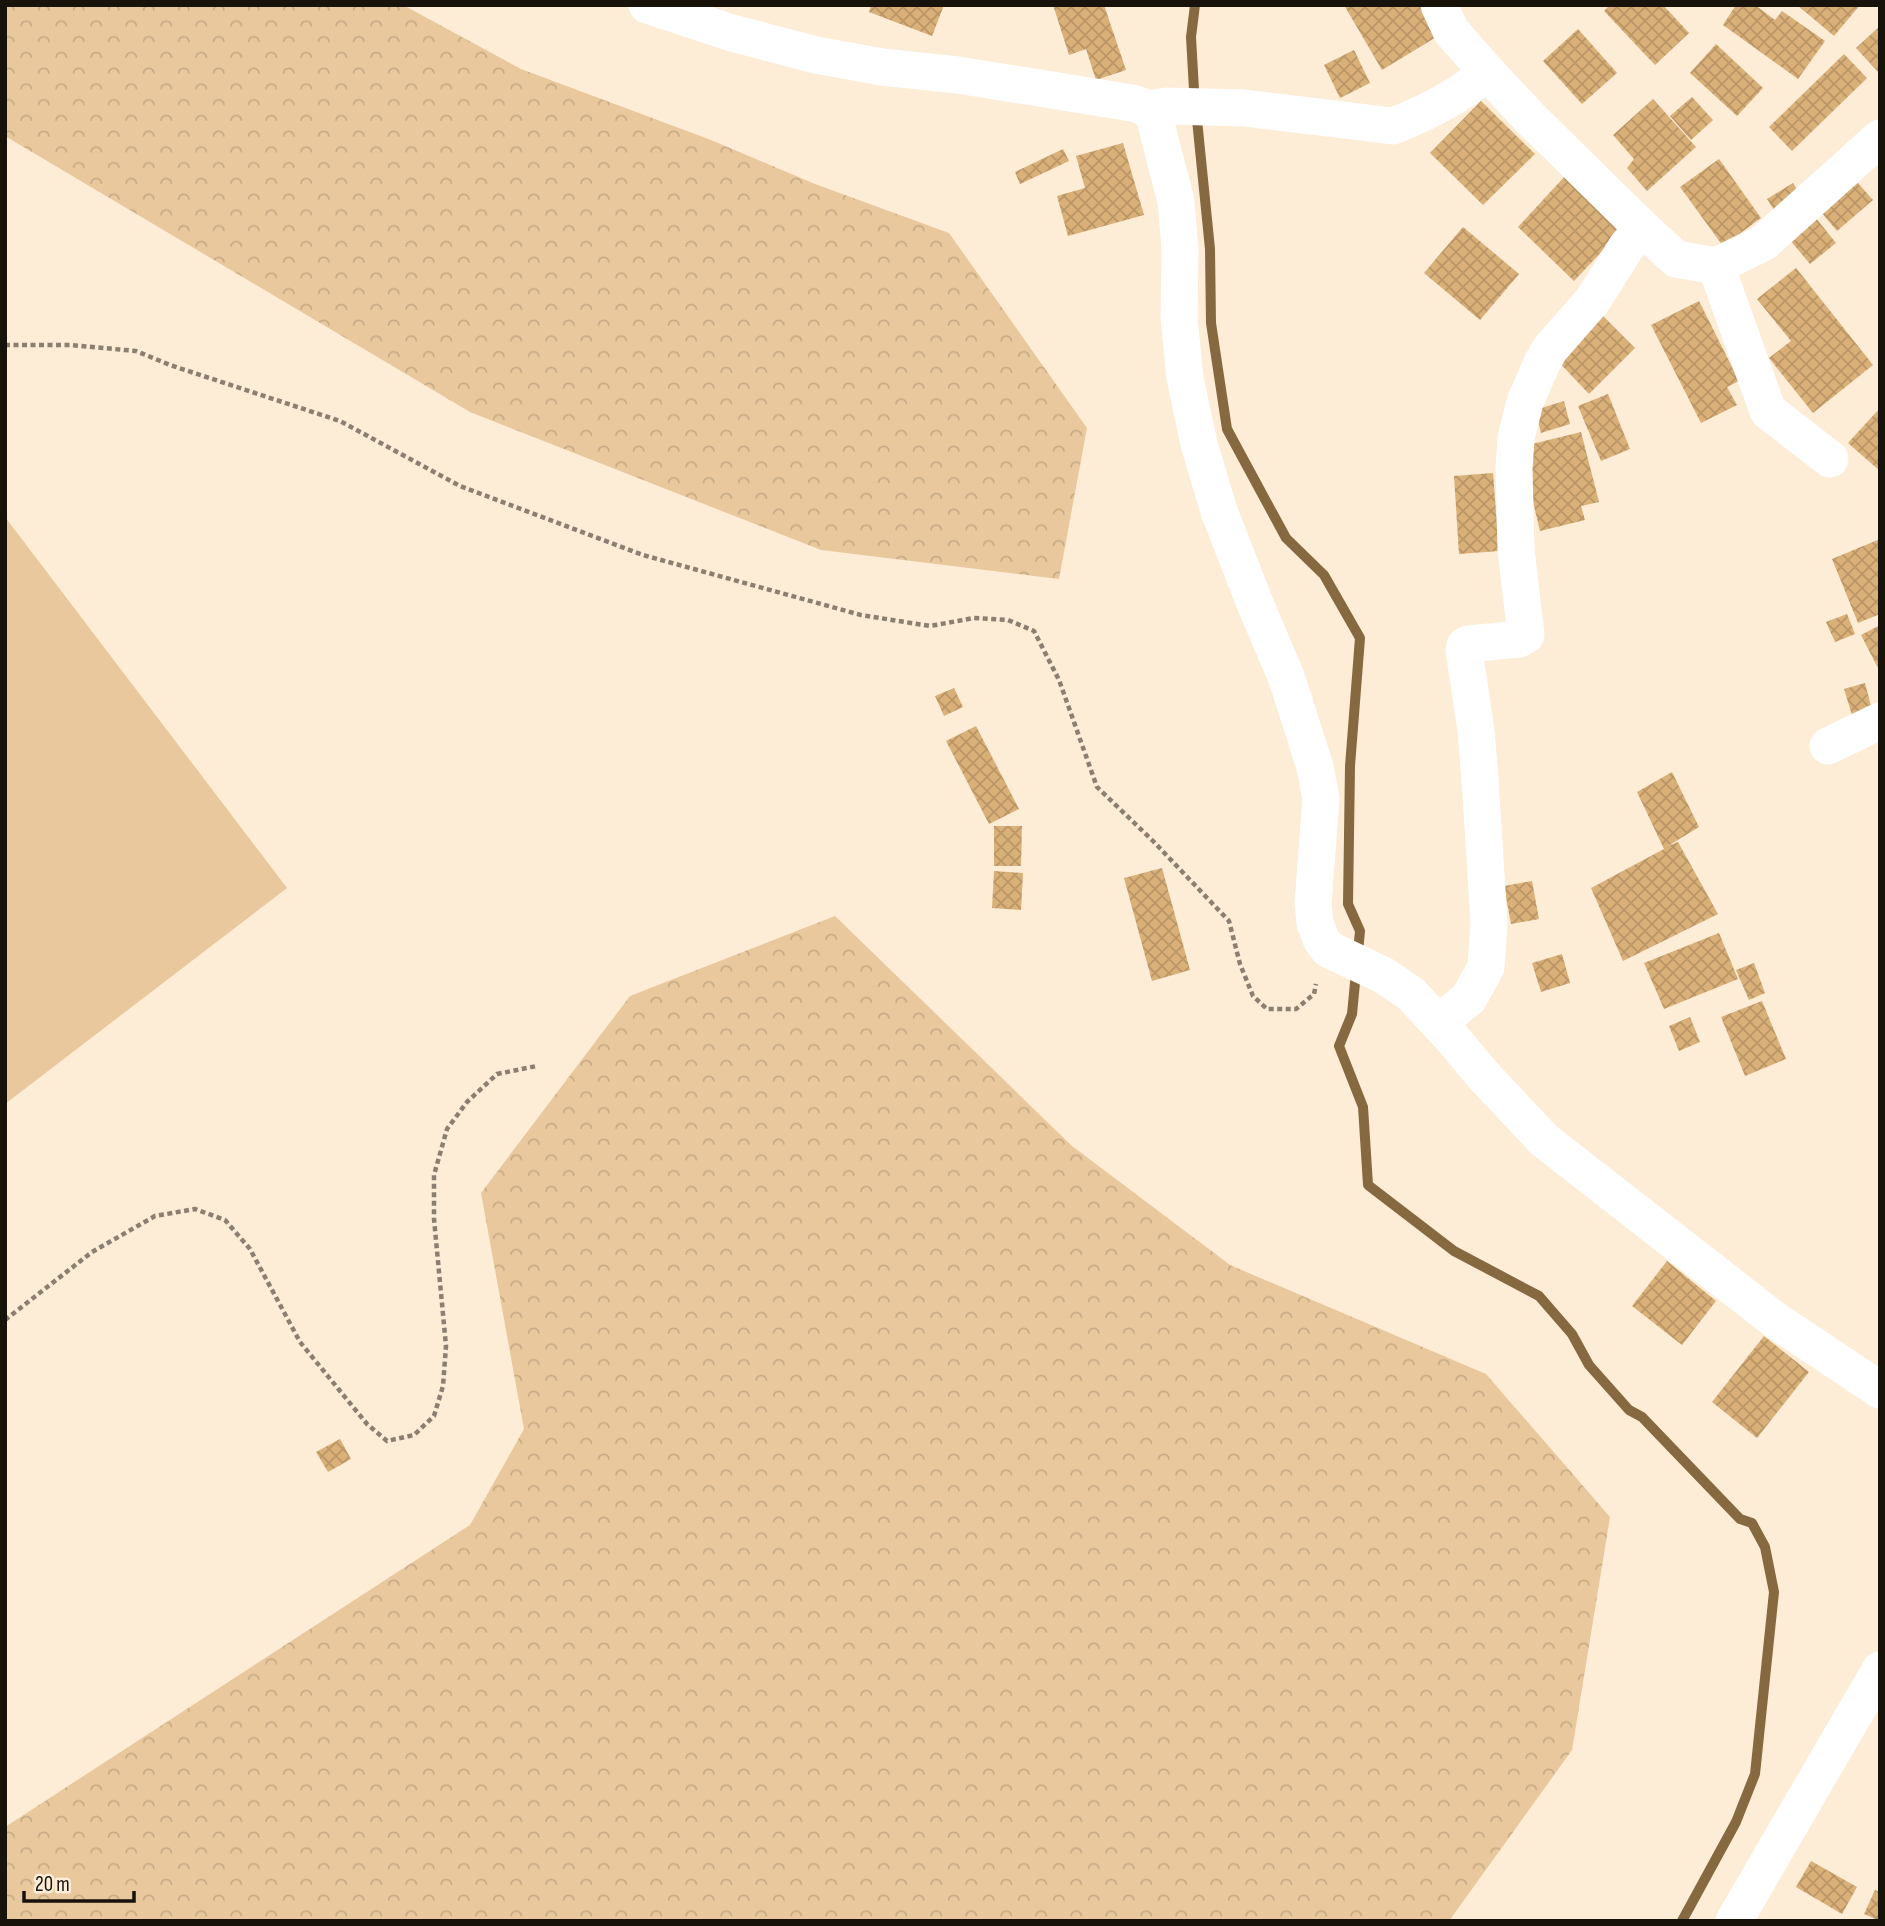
<svg xmlns="http://www.w3.org/2000/svg" width="1885" height="1926" viewBox="0 0 1885 1926" font-family="'Sofia Sans Condensed',sans-serif">
<defs>
<pattern id="forest-crowns" width="20" height="18" patternUnits="userSpaceOnUse" patternTransform="scale(1.75)"><rect width="20" height="18" fill="#e9c89d"/><path d="M2 6a3 3 0 1 1 6 0M12 15a3 3 0 1 1 6 0" fill="none" stroke="#c7ab86"/></pattern>
<pattern id="building-cross-hatch" width="8" height="8" patternUnits="userSpaceOnUse" patternTransform="scale(1.75)"><rect width="8" height="8" fill="#d9b078"/><path d="M0 0l8 8M0 8l8-8" fill="none" stroke="#ba9666"/></pattern>
</defs>
<rect width="100%" height="100%" fill="#fdecd6"/>
<!-- grass -->
<path fill="#e9c89d" d="M5 517 287 888 5 1104Z"/>
<!-- forest -->
<g fill="url(#forest-crowns)">
<path d="M5 5H403L521 69 711 140 815 184 949 233 1087 428 1059 579 821 550 470 412 5 136Z"/>
<path d="M835 916 1072 1146 1230 1265 1486 1374 1610 1517 1572 1750 1449 1921H5V1827L470 1525 524 1429 481 1193 630 996Z"/>
</g>
<g fill="none" stroke-linecap="round" stroke-linejoin="round">
<!-- stream -->
<path stroke="#866940" stroke-width="10" d="M1195 5 1191 37 1194 90 1210 249 1211 323 1227 429 1286 538 1324 575 1360 638 1350 766 1348 904 1360 931 1352 1014 1339 1046 1363 1107 1368 1185 1454 1251 1539 1296 1572 1334 1589 1365 1629 1410 1642 1417 1740 1519 1752 1523 1765 1547 1774 1592 1755 1774 1736 1822 1682 1921"/>
</g>
<!-- building -->
<g fill="url(#building-cross-hatch)">
<path d="M871 5H944L932 36 869 12Z"/>
<path d="M1053 5H1104L1126 70 1096 80 1086 49 1069 55Z"/>
<path d="M1344 5H1420L1438 36 1382 70Z"/>
<path d="M1610 5H1663L1689 33 1655 65 1604 11Z"/>
<path d="M1736 5H1755L1775 20 1782 11 1825 41 1798 79 1723 25Z"/>
<path d="M1797 5H1860L1834 36Z"/>
<path d="M1880 26V74L1856 48Z"/>
<path d="M1578 29 1617 73 1582 104 1543 61Z"/>
<path d="M1716 44 1763 88 1737 116 1690 73Z"/>
<path d="M1354 50 1370 83 1340 98 1324 65Z"/>
<path d="M1844 54 1867 78 1792 151 1769 127Z"/>
<path d="M1692 97 1713 120 1691 140 1670 116Z"/>
<path d="M1653 99 1696 147 1647 191 1627 168 1634 159 1613 135Z"/>
<path d="M1481 101 1535 154 1483 205 1430 153Z"/>
<path d="M1123 143 1144 215 1068 236 1057 196 1085 188 1076 156Z"/>
<path d="M1063 149 1069 161 1020 184 1015 172Z"/>
<path d="M1719 159 1761 218 1723 246 1680 187Z"/>
<path d="M1566 175 1623 229 1574 281 1518 227Z"/>
<path d="M1856 181 1873 200 1837 231 1821 212Z"/>
<path d="M1793 183 1803 200 1778 216 1767 199Z"/>
<path d="M1815 217 1836 243 1810 264 1789 239Z"/>
<path d="M1463 227 1519 274 1480 320 1424 273Z"/>
<path d="M1796 268 1873 365 1813 413 1769 358 1791 341 1757 299Z"/>
<path d="M1699 301 1739 381 1727 387 1737 405 1701 423 1651 325Z"/>
<path d="M1597 310 1635 348 1589 394 1552 355Z"/>
<path d="M1608 394 1630 449 1601 461 1578 406Z"/>
<path d="M1564 401 1570 424 1541 433 1535 410Z"/>
<path d="M1880 408V471L1848 443Z"/>
<path d="M1581 432 1599 502 1581 506 1585 520 1540 531 1520 447Z"/>
<path d="M1493 473 1499 551 1459 554 1454 476Z"/>
<path d="M1880 539V614L1858 623 1832 559Z"/>
<path d="M1847 614 1855 634 1835 642 1826 622Z"/>
<path d="M1880 625V672L1861 635Z"/>
<path d="M1865 683 1872 710 1852 715 1844 689Z"/>
<path d="M954 688 963 707 944 716 935 696Z"/>
<path d="M976 726 1019 809 989 824 946 741Z"/>
<path d="M1672 772 1699 827 1668 846 1678 842 1718 914 1623 961 1591 888 1664 849 1637 792Z"/>
<path d="M994 826H1022L1021 866H994Z"/>
<path d="M1162 868 1190 970 1152 981 1124 878Z"/>
<path d="M994 871 1023 873 1021 910 992 908Z"/>
<path d="M1532 881 1539 919 1511 924 1504 886Z"/>
<path d="M1719 933 1738 979 1664 1009 1644 963Z"/>
<path d="M1562 954 1570 983 1541 992 1532 963Z"/>
<path d="M1754 963 1765 993 1749 1000 1736 970Z"/>
<path d="M1762 1001 1786 1059 1745 1076 1721 1017Z"/>
<path d="M1690 1017 1700 1042 1679 1051 1669 1026Z"/>
<path d="M1667 1261 1716 1301 1682 1345 1632 1306Z"/>
<path d="M1764 1336 1809 1372 1757 1438 1712 1402Z"/>
<path d="M340 1439 351 1459 328 1472 316 1452Z"/>
<path d="M1811 1861 1857 1887 1842 1914 1796 1887Z"/>
<path d="M1875 1890 1880 1892V1921L1864 1914Z"/>
</g>
<g fill="none" stroke-linecap="round" stroke-linejoin="round">
<!-- path -->
<g stroke="#8a7f70" stroke-width="4.5" stroke-dasharray="5 3.5" stroke-linecap="butt">
<path d="M5 345H70L136 351 170 365 340 421 460 486 643 555 861 615 930 626 974 618 1008 620 1034 631 1059 680 1097 787 1153 841 1229 921 1240 964 1253 996 1267 1009H1296L1314 994 1316 984"/>
<path d="M5 1320 92 1252 155 1216 195 1209 225 1220 250 1249 300 1342 367 1424 387 1441 414 1435 434 1416 443 1386 446 1346 434 1219V1175L447 1129 467 1102 497 1074 537 1066"/>
</g>
<!-- minor -->
<g stroke="#fff" stroke-width="37">
<path d="M647 5 732 33 816 55 882 67 958 75 1132 103 1150 109 1167 106 1244 108 1393 126C1426 113 1461 96 1487 72L1532 120 1642 228 1676 259 1716 266 1763 243 1880 138"/>
<path d="M1439 5 1451 31 1487 72"/>
<path d="M1150 109 1155 120 1176 201 1180 249 1179 318 1185 378 1199 444 1219 511 1254 601 1287 679 1315 767 1321 799 1313 903 1315 923 1321 939 1328 949 1383 975 1411 994 1452 1038 1482 1074 1544 1140 1775 1320 1880 1390"/>
<path d="M1716 266 1768 411 1830 459"/>
<path d="M1828 746 1880 721"/>
<path d="M1436 1020 1452 1012 1469 998 1486 967 1489 923 1480 779 1476 731 1464 650 1465 646 1468 644 1519 639 1526 635 1516 550 1514 469 1516 438 1525 402 1542 363 1550 349 1593 300 1627 246 1642 228"/>
<path d="M1734 1921 1880 1670"/>
</g>
</g>
<!-- border -->
<rect width="1885" height="1926" fill="none" stroke="#17120a" stroke-width="14"/>
<!-- scale -->
<path d="M24 1891v10h110v-10" fill="none" stroke="#17120a" stroke-width="3.5"/>
<text x="35" y="1891" font-size="21" fill="#17120a" stroke="#fdecd6" stroke-width="5" paint-order="stroke">20 m</text>
</svg>
